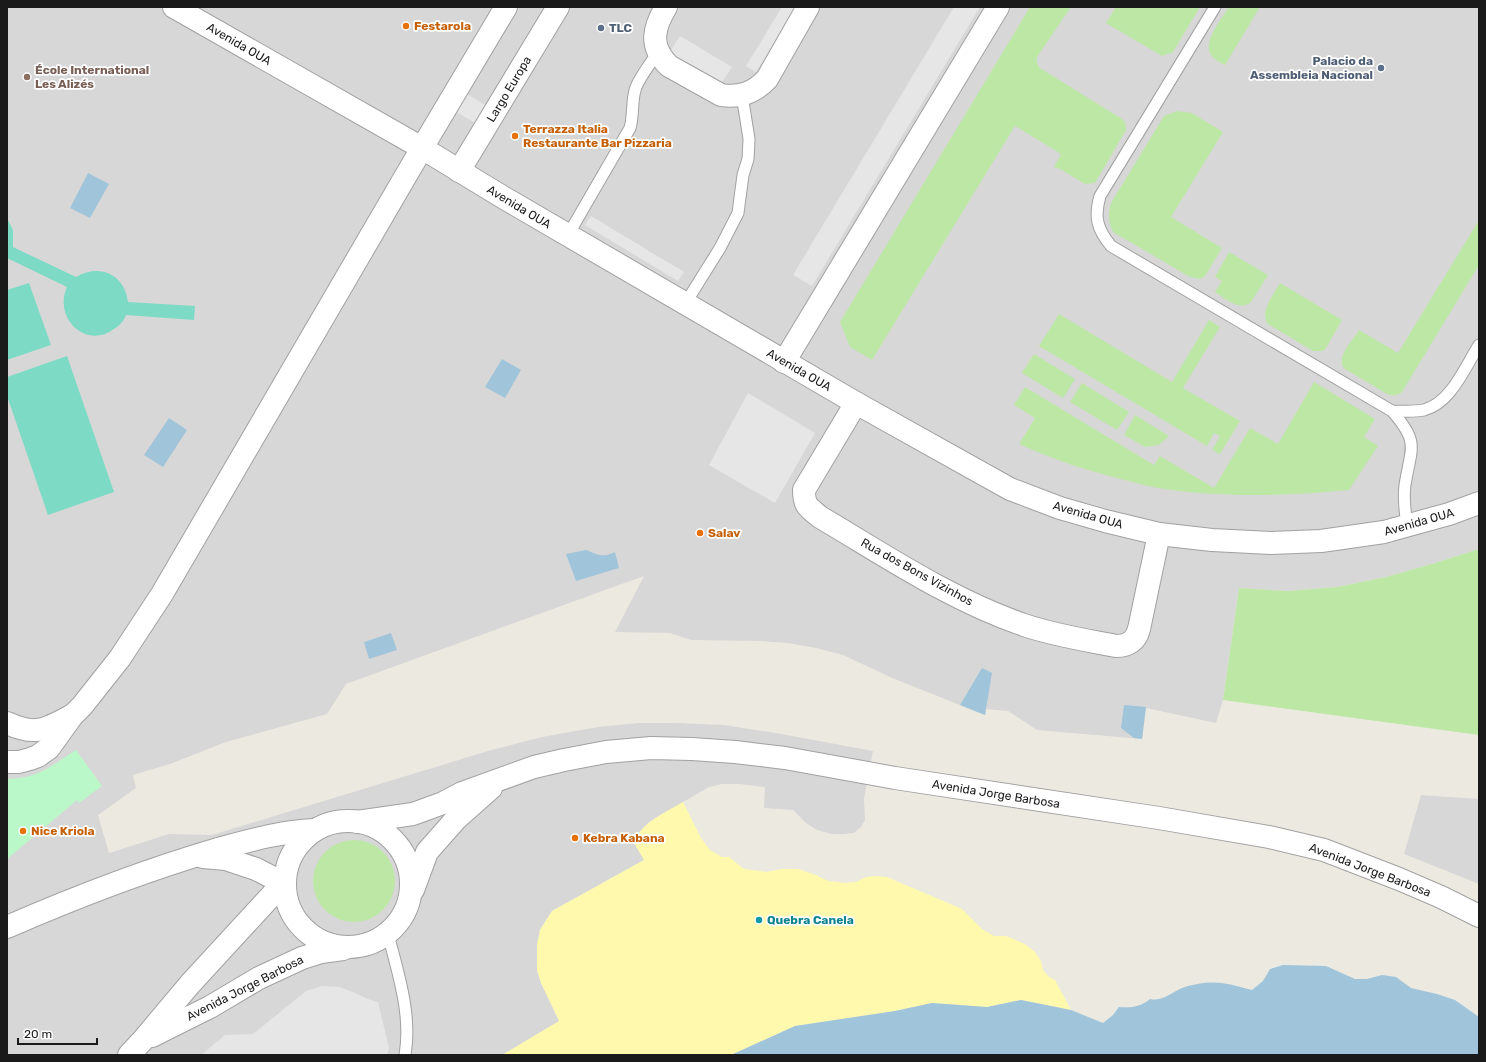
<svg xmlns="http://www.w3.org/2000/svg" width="1486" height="1062" viewBox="0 0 1486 1062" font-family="Rubik,sans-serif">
<rect width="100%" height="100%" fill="#eceae0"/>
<!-- residential -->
<g fill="#d8d7d7">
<path d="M7 7H1479V549L1432 564 1386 577 1337 587 1288 591 1239 588 1223 700 1216 723 1146 708 1142 739 1037 730 1008 711 986 709 985 715 892 678 843 655 816 648 788 643 760 641 691 640 670 633 615 632 644 576 346 684 327 714 226 742 170 764 133 775 136 788 98 815 109 853 169 834 212 835 488 751 542 737 598 727 639 723H676L724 725 776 733 873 751 864 799 865 820 861 827 854 833 843 834H831L817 830 806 823 793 810 764 808 765 787 739 784H722L709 787 649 822 636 837 644 860 552 911 540 930 537 970 541 983 560 1021 502 1055H7Z"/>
<path d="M1421 795 1479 799V884L1404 854Z"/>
</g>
<!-- grass -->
<g fill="#bce7a5">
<path d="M1030 7H1071L1039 54C1036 59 1036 63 1040 68L1122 119 1125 122 1126 130 1095 183 1085 184 1060 169 1054 167 1061 154 1015 126 872 360 850 347 840 322Z"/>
<path d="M1116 7H1200L1173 52 1162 56 1106 23Z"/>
<path d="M1229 7H1260L1225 65C1220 62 1212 59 1210 53 1204 40 1222 18 1229 7Z"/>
<path d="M1177 111 1192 113 1223 132 1171 217 1222 248 1205 276 1200 279 1190 277 1113 232C1108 221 1108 214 1111 203L1164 116Z"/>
<path d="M1479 220V265L1402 392C1397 396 1394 396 1387 394L1345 369C1334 359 1353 340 1359 330L1398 353Z"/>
<path d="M1229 252 1268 275 1251 302C1239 312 1225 298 1215 292L1222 281 1215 277Z"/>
<path d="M1280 283 1342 320 1326 348 1323 351H1313L1268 324C1259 312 1274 294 1280 283Z"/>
<path d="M1059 314 1172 382 1209 320 1220 327 1183 388 1240 421 1220 454 1212 450 1220 436 1214 433 1207 446 1039 346Z"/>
<path d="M1034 354 1075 379 1063 398 1022 373Z"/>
<path d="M1314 382 1375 419 1364 437 1378 446 1349 490C1286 496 1221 498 1158 488 1147 486 1136 483 1125 480 1088 471 1054 460 1019 444L1035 418 1014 405 1025 387 1154 465 1160 456 1214 488 1250 428 1278 444Z"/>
<path d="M1082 383 1129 412 1117 430 1070 402Z"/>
<path d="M1135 415 1169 436 1159 445 1145 447 1124 435Z"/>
<path d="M1479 549V735L1223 700 1239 588 1288 591 1337 587 1386 577 1432 564Z"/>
<circle cx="354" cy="881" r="41"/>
</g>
<!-- sand -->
<path fill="#fef9ac" d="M683 802 701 838 710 850 722 857H729L744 869 767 872 781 869H798L816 875 828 881 845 883 856 882 866 877 876 876 887 877 962 909 982 929 994 936H1006L1025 944 1035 952 1041 961 1043 970 1049 977 1055 980 1071 1010 1021 1000 987 1007 932 1003 895 1011 795 1026 731 1055H502L559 1021 541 983 537 970V944L540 930 552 911 644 860 634 843C641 822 665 813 683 802Z"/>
<!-- park -->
<path fill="#bbf8c9" d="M76 750 102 786 79 803 77 800 7 859V779C39 778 50 767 76 750Z"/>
<!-- pitch -->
<g fill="#7ddbc5">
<path d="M7 218 13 230V247L76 277C100 263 125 275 128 302L195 306 194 320 126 315C124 321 119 326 114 329 86 350 53 318 67 287L7 258Z"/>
<path d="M29 283 51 345 7 360V290Z"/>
<path d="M67 356 114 492 48 515 7 396V377Z"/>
</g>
<!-- parking -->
<g fill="#e6e6e6">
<path d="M782 7H796L756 72 746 66Z"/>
<path d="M954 7H980L812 286 793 275Z"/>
<path d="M680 36 732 67 721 84 669 53Z"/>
<path d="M462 91 488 107 477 124 451 109Z"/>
<path d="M591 216 684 272 678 281 585 225Z"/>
<path d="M748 393 815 433 775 503 709 465Z"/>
<path d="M322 986 339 987 353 992 368 999 378 1002 389 1048 387 1055H201L225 1035 253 1034 306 991Z"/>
</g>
<!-- water -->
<g fill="#a0c4da">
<path d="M88 173 109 184 90 218 70 208Z"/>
<path d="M502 359 521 370 505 398 485 387Z"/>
<path d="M169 418 187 430 163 467 144 455Z"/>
<path d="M586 550C598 555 603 558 615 552L619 568 576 581 566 554Z"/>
<path d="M391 633 397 650 369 659 364 642Z"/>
<path d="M982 668 992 673 985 715 960 705Z"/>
<path d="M1124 705 1146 707 1142 739 1134 738 1121 728Z"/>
<path d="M1283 965 1326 966 1355 979H1367L1382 975 1396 977 1411 988 1437 994 1455 1000 1479 1017V1055H731L795 1026 895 1011 932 1003 987 1007 1021 1000 1071 1010 1103 1023 1113 1015 1119 1007C1132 1008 1140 1007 1150 999 1164 1002 1172 991 1185 987 1213 979 1225 983 1252 990L1263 981 1270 969Z"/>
</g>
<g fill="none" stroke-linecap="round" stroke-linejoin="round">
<defs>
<g id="service">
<path d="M1215 7 1100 196C1094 217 1097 229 1111 246L1392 411C1403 411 1414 412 1424 410 1451 403 1465 367 1479 345"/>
<path d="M568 235 630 128C634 115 631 100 636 87 641 75 651 63 658 52"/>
<path d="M685 304 720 248 738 213 743 175 748 159 749 139 742 95"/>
<path d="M1392 411C1420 443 1411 447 1405 485 1403 498 1405 512 1407 525"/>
<path d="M388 934C398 973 412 1015 405 1055"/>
</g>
<g id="minor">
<path d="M666 7C653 29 649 46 669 66L721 95C740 98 754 93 767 79L808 7"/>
<path d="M459 171 558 7"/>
<path d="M784 362 998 7"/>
<path d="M856 403 804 490C804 506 808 507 820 517 886 556 951 600 1024 625 1053 635 1085 640 1116 646 1128 646 1136 641 1139 629L1159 534"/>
<path d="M7 723C35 736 45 730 71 716"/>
<path d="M7 762H19L30 759 38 756 49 748 72 716 82 706 120 658 162 594 422 148 506 7"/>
<path d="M203 857 226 859 256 869 283 883"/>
<path d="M7 927C76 897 146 870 218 849 252 840 278 832 314 830"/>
</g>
<g id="tertiary">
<path d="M174 7 422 148 506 199 856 403 1010 489 1060 508 1105 521 1159 534 1212 540 1271 543 1321 541 1384 532 1449 514 1479 503"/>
<circle cx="348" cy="884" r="63"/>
<path d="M357 822 413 814 443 803 462 793 534 767 564 760 606 752 651 748 692 749 735 752 785 758 895 778 1159 818 1269 837 1324 850 1399 879 1441 897 1479 916"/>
<path d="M413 890 427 852 456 819 491 788"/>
<path d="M152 1036 210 1007 259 978 302 958 321 952 343 949"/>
<path d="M129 1055 143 1040 190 984 283 883"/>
</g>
</defs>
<!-- service casing -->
<use href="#service" stroke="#a1a1a1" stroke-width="13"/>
<!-- minor casing -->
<use href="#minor" stroke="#a1a1a1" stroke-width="24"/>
<!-- tertiary casing -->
<use href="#tertiary" stroke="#a1a1a1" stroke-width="24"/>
<!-- service -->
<use href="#service" stroke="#fff" stroke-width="11"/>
<!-- minor -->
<use href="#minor" stroke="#fff" stroke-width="22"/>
<!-- tertiary -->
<use href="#tertiary" stroke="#fff" stroke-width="22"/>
</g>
<!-- markers -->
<g fill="#e8710a" stroke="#fff" stroke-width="1.5">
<circle cx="406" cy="26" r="4"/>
<circle cx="515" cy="136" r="4"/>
<circle cx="700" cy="533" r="4"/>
<circle cx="23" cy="831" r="4"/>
<circle cx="575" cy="838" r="4"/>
</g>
<g fill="#5c6f8a" stroke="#fff" stroke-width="1.5">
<circle cx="601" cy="28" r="4"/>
<circle cx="1381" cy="68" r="4"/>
</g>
<circle fill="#8d6e63" stroke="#fff" stroke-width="1.5" cx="27" cy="77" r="4"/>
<circle fill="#0f9aa8" stroke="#fff" stroke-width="1.5" cx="759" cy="920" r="4"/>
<g text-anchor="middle" stroke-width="3.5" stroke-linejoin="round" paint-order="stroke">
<!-- food labels -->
<g font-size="12" font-weight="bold" fill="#c56008" stroke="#fff" text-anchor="start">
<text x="414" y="30">Festarola</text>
<text x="523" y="133">Terrazza Italia<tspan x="523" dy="14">Restaurante Bar Pizzaria</tspan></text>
<text x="708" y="537">Salav</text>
<text x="31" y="835">Nice Kriola</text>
<text x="583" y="842">Kebra Kabana</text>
</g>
<!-- service labels -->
<g font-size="12" font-weight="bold" fill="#4e5e75" stroke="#fff" text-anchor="start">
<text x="609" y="32">TLC</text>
<text x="1373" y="65" text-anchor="end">Palacio da<tspan x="1373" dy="14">Assembleia Nacional</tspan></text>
</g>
<!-- street labels -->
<g font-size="12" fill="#1a1a1a" stroke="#fff">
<text transform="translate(239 44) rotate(30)" y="4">Avenida OUA</text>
<text transform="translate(509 89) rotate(-59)" y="4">Largo Europa</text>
<text transform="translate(519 207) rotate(31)" y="4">Avenida OUA</text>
<text transform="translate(799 370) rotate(30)" y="4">Avenida OUA</text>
<text transform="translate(1088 515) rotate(16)" y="4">Avenida OUA</text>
<text transform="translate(1419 522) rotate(-16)" y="4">Avenida OUA</text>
<text transform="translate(917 572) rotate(29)" y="4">Rua dos Bons Vizinhos</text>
<text transform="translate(996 794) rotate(9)" y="4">Avenida Jorge Barbosa</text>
<text transform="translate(1370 870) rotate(21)" y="4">Avenida Jorge Barbosa</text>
<text transform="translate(245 988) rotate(-27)" y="4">Avenida Jorge Barbosa</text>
</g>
<!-- education labels -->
<g font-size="12" font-weight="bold" fill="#785e54" stroke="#fff" text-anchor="start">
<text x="35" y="74">École International<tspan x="35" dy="14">Les Alizés</tspan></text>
</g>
<!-- culture labels -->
<g font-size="12" font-weight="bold" fill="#0d838f" stroke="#fff" text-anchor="start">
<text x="767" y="924">Quebra Canela</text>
</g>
</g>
<!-- border -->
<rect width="1486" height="1062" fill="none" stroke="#1a1a1a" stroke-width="16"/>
<!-- scale -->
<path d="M18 1038v6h79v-6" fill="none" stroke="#1a1a1a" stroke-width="2"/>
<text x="24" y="1038" font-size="12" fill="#1a1a1a" stroke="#ffffff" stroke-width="3" paint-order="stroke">20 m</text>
</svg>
